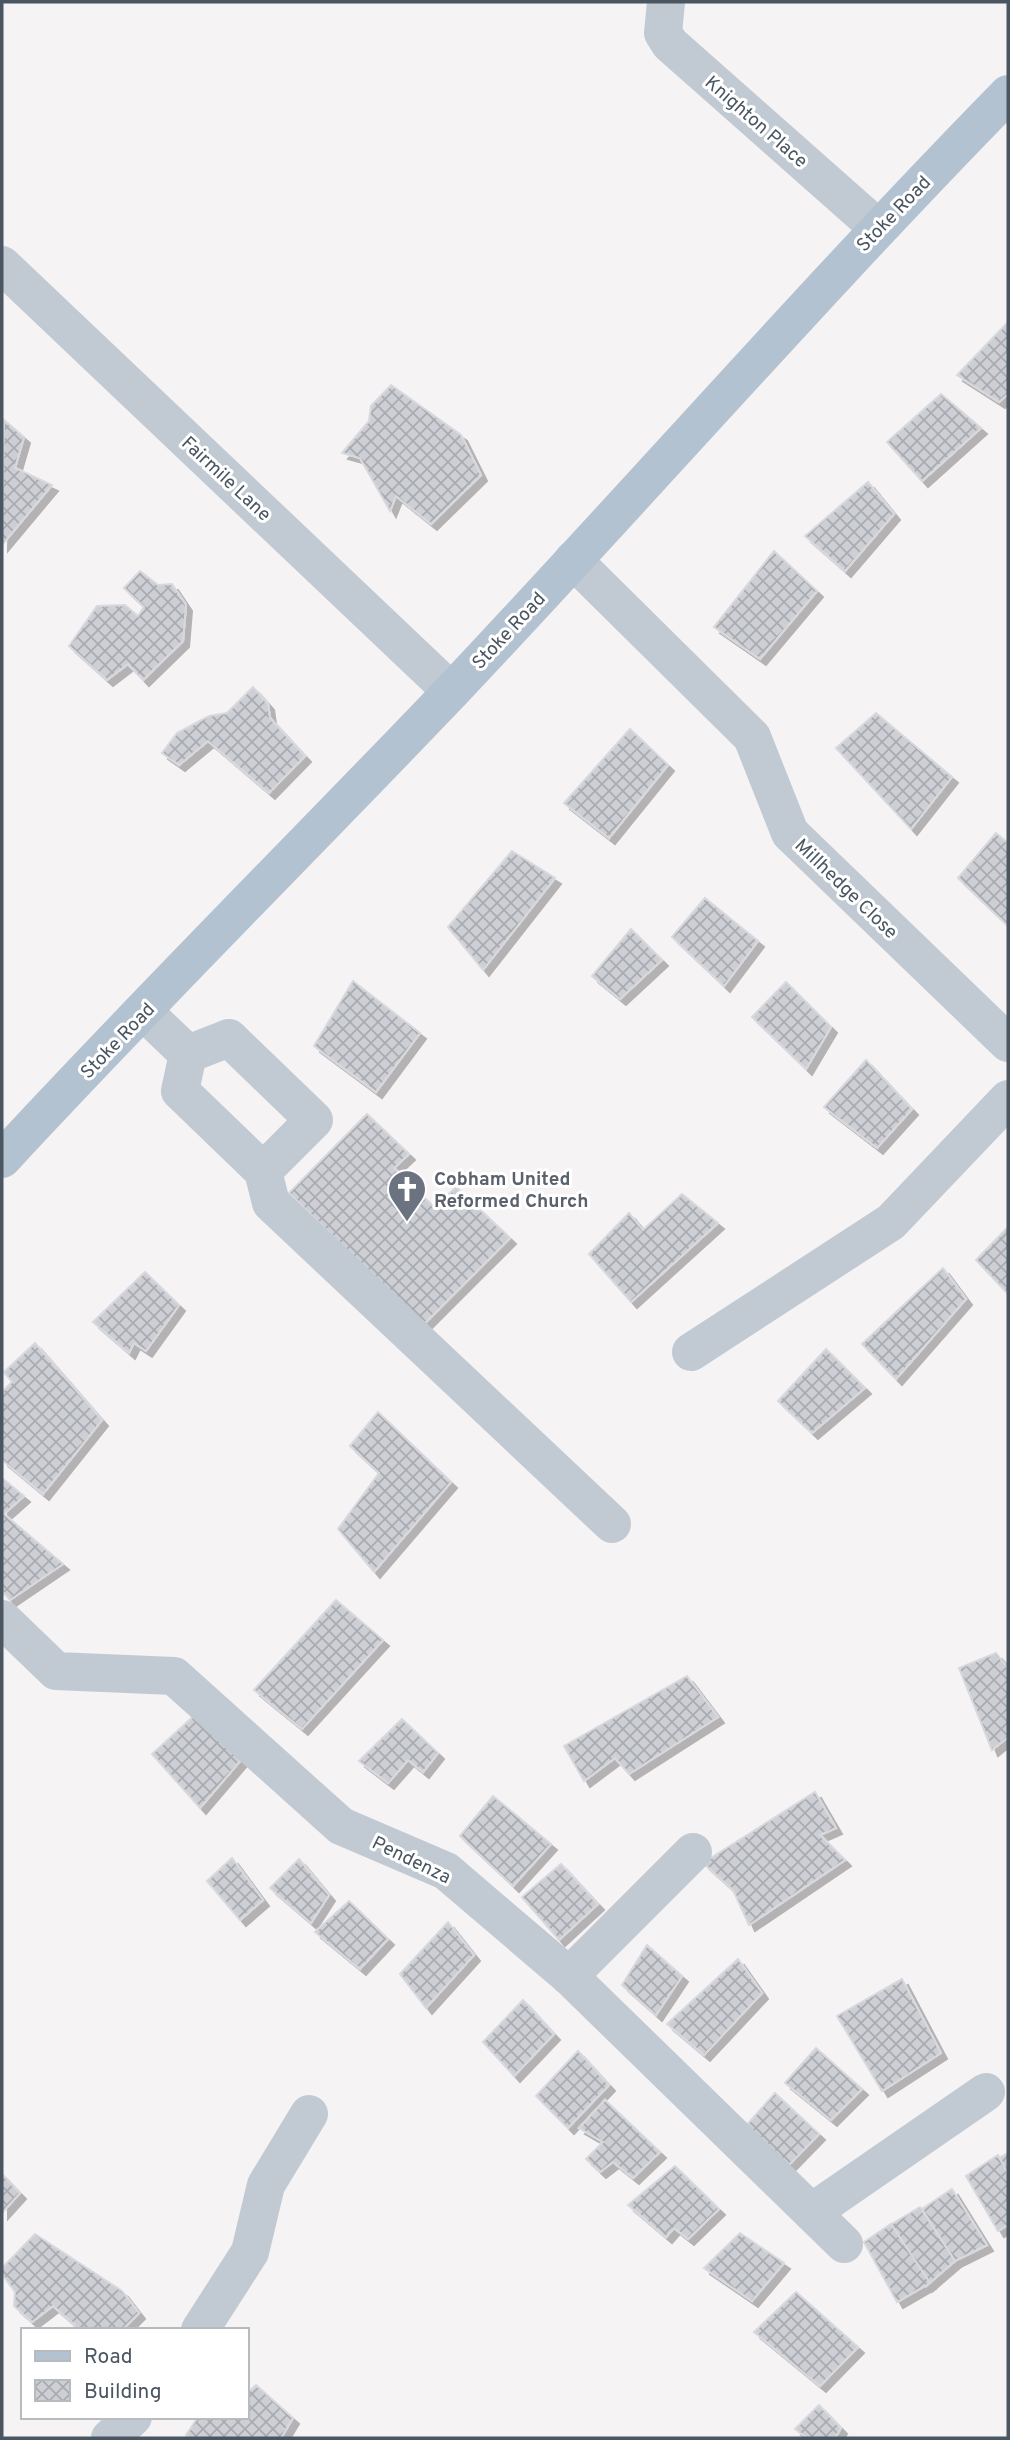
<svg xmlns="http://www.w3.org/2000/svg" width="1010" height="2440" viewBox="0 0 1010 2440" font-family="Overpass,sans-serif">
<defs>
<pattern id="building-cross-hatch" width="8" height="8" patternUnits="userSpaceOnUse" patternTransform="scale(1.75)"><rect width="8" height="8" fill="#cdcfd5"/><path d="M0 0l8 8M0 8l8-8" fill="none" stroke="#a8abb0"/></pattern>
<filter id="shadow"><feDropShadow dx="6" dy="6" stdDeviation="0" flood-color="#0004"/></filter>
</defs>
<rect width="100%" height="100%" fill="#f5f3f3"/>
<!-- building -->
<g fill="url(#building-cross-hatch)" stroke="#d7d9de" stroke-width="2" filter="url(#shadow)">
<path d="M1008 322V394L999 402 957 375Z"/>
<path d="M391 385 461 435 481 475 431 524 396 496 390 511 360 458 342 453 369 421 371 406Z"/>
<path d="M941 394 981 428 922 481 887 442Z"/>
<path d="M4 420 24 437 15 468 52 485 2 545Z"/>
<path d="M868 482 894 514 845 571 805 536Z"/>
<path d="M774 551 817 591 760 659 714 627Z"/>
<path d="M140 571 158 585 172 584 186 605 183 641 143 680 128 664 107 680 69 646 97 606 125 605 138 616 144 607 124 588Z"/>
<path d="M253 687 268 704 270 718 305 756 269 793 208 741 179 765 162 753 177 733 209 716 227 713Z"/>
<path d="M876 713 952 777 911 829 836 748Z"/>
<path d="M630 729 668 765 609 838 564 803Z"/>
<path d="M996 833 1008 843V926L958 878Z"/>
<path d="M512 851 555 878 483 970 448 927Z"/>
<path d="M705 898 758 941 724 986 672 937Z"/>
<path d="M631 929 662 960 620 999 592 976Z"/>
<path d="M353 981 420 1033 376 1092 314 1046Z"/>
<path d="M786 982 831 1027 806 1069 752 1017Z"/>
<path d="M866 1060 912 1109 877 1148 824 1107Z"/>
<path d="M367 1114 409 1154 394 1168 435 1208 456 1187 510 1238 423 1325 289 1193Z"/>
<path d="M682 1194 718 1223 631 1302 589 1254 629 1213 643 1230Z"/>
<path d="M1008 1227V1294L976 1260Z"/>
<path d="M943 1268 966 1299 896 1379 862 1344Z"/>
<path d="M145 1272 179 1305 146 1351 134 1343 129 1353 93 1322Z"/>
<path d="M35 1343 102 1420 43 1494 2 1460V1392L12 1382 4 1372Z"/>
<path d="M826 1349 865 1388 812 1433 778 1401Z"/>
<path d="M378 1412 451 1482 374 1572 338 1529 379 1473 350 1446Z"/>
<path d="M2 1478 24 1496 4 1514 63 1564 10 1600 2 1591Z"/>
<path d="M336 1600 383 1640 302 1729 254 1690Z"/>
<path d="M996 1653 1008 1669V1737L992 1750 959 1668Z"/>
<path d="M687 1676 718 1717 629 1774 615 1758 584 1781 564 1746Z"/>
<path d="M196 1714 241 1760 200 1808 152 1754Z"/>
<path d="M402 1719 438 1753 423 1772 408 1760 388 1783 359 1761Z"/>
<path d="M815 1792 836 1828 820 1835 845 1860 749 1925 733 1890 703 1863Z"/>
<path d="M493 1796 551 1844 513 1886 460 1836Z"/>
<path d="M232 1858 263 1900 240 1920 207 1881Z"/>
<path d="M299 1859 329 1895 311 1923 270 1888Z"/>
<path d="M561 1864 598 1904 559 1940 522 1897Z"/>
<path d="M349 1901 388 1939 360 1969 315 1932Z"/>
<path d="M448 1922 474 1955 426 2008 400 1974Z"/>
<path d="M647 1945 682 1976 656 2015 622 1985Z"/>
<path d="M738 1959 762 1993 704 2055 667 2024Z"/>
<path d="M902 1979 941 2053 882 2091 837 2016Z"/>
<path d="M523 2000 554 2034 514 2076 483 2042Z"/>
<path d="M816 2048 862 2089 831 2120 785 2083Z"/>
<path d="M578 2051 609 2085 568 2128 536 2096Z"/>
<path d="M775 2093 819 2134 788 2166 744 2128Z"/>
<path d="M605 2100 660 2152 633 2178 613 2162 600 2172 586 2159 603 2142 579 2128Z"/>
<path d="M1008 2153V2174L999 2158Z"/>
<path d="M998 2155 1008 2174V2225L998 2231 966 2176Z"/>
<path d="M675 2166 719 2209 688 2239 674 2228 666 2237 628 2205Z"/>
<path d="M2 2174 20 2193 2 2213Z"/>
<path d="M952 2189 987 2245 955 2261 922 2209Z"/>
<path d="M920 2207 955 2261 926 2286 890 2225Z"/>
<path d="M891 2224 930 2283 897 2302 864 2242Z"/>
<path d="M740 2233 784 2263 752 2301 704 2268Z"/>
<path d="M35 2234 122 2291 139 2313 122 2330H73L75 2325 53 2306 32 2322 14 2306 15 2292 2 2274V2268Z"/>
<path d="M796 2292 858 2347 820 2386 754 2332Z"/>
<path d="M256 2385 293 2418 281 2438H189L186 2435 198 2417H247V2393Z"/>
<path d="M819 2405 841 2428 835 2438H807L795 2429Z"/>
</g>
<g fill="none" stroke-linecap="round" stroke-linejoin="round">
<!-- minor -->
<g stroke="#c1cad2" stroke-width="38">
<path d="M666 2 663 33 670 44 878 228"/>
<path d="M2 265 451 691"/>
<path d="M573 560 752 737 790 833 1008 1043"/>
<path d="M144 1012 188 1054 180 1091 263 1171 271 1203 612 1524"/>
<path d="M188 1054 229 1038 314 1120 263 1171"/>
<path d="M691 1352 891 1222 1008 1099"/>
<path d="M2 1619 56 1671 174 1676 341 1826 446 1871 569 1976 844 2244"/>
<path d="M569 1976 693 1852"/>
<path d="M812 2212 986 2092"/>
<path d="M200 2330 250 2252 266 2185 309 2114"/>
<path d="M110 2438 133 2417"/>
</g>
<!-- major -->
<path stroke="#b3c2d1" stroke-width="38" d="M2 1159C148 1001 302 848 451 692 638 494 817 289 1008 94"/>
</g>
<!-- icons -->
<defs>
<symbol id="church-pin" viewBox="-11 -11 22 30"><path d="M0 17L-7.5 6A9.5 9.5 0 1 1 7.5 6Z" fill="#6b7280" stroke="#fff"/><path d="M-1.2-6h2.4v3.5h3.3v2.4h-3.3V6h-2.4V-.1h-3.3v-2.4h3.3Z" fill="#fff"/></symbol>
</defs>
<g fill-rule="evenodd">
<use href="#church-pin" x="385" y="1167" width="44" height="60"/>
</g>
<g text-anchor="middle" stroke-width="6" stroke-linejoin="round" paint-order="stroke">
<!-- street labels -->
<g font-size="19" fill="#4a5661" stroke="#fff">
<text transform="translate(757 121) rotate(41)" y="7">Knighton Place</text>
<text transform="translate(893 213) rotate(-46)" y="7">Stoke Road</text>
<text transform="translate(227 478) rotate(43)" y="7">Fairmile Lane</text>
<text transform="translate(508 630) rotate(-47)" y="7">Stoke Road</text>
<text transform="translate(847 888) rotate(44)" y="7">Millhedge Close</text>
<text transform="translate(117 1040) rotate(-46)" y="7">Stoke Road</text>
<text transform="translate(412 1859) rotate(26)" y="7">Pendenza</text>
</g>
<!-- worship labels -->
<g font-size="19" font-weight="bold" fill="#5b616d" stroke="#fff" text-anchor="start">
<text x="434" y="1185">Cobham United<tspan x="434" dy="22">Reformed Church</tspan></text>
</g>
</g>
<!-- border -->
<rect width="1010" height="2440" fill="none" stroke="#4a5661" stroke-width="7"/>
<!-- legend -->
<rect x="21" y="2328" width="228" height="91" fill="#ffffff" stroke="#b7bbc0" stroke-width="2"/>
<rect x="35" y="2351" width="35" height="10" fill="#b3c2d1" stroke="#b7bbc0" stroke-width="2"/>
<text x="84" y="2363" font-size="21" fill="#4a5661">Road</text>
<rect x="35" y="2380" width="35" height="21" fill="url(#building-cross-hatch)" stroke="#b7bbc0" stroke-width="2"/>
<text x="84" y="2398" font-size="21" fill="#4a5661">Building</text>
</svg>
